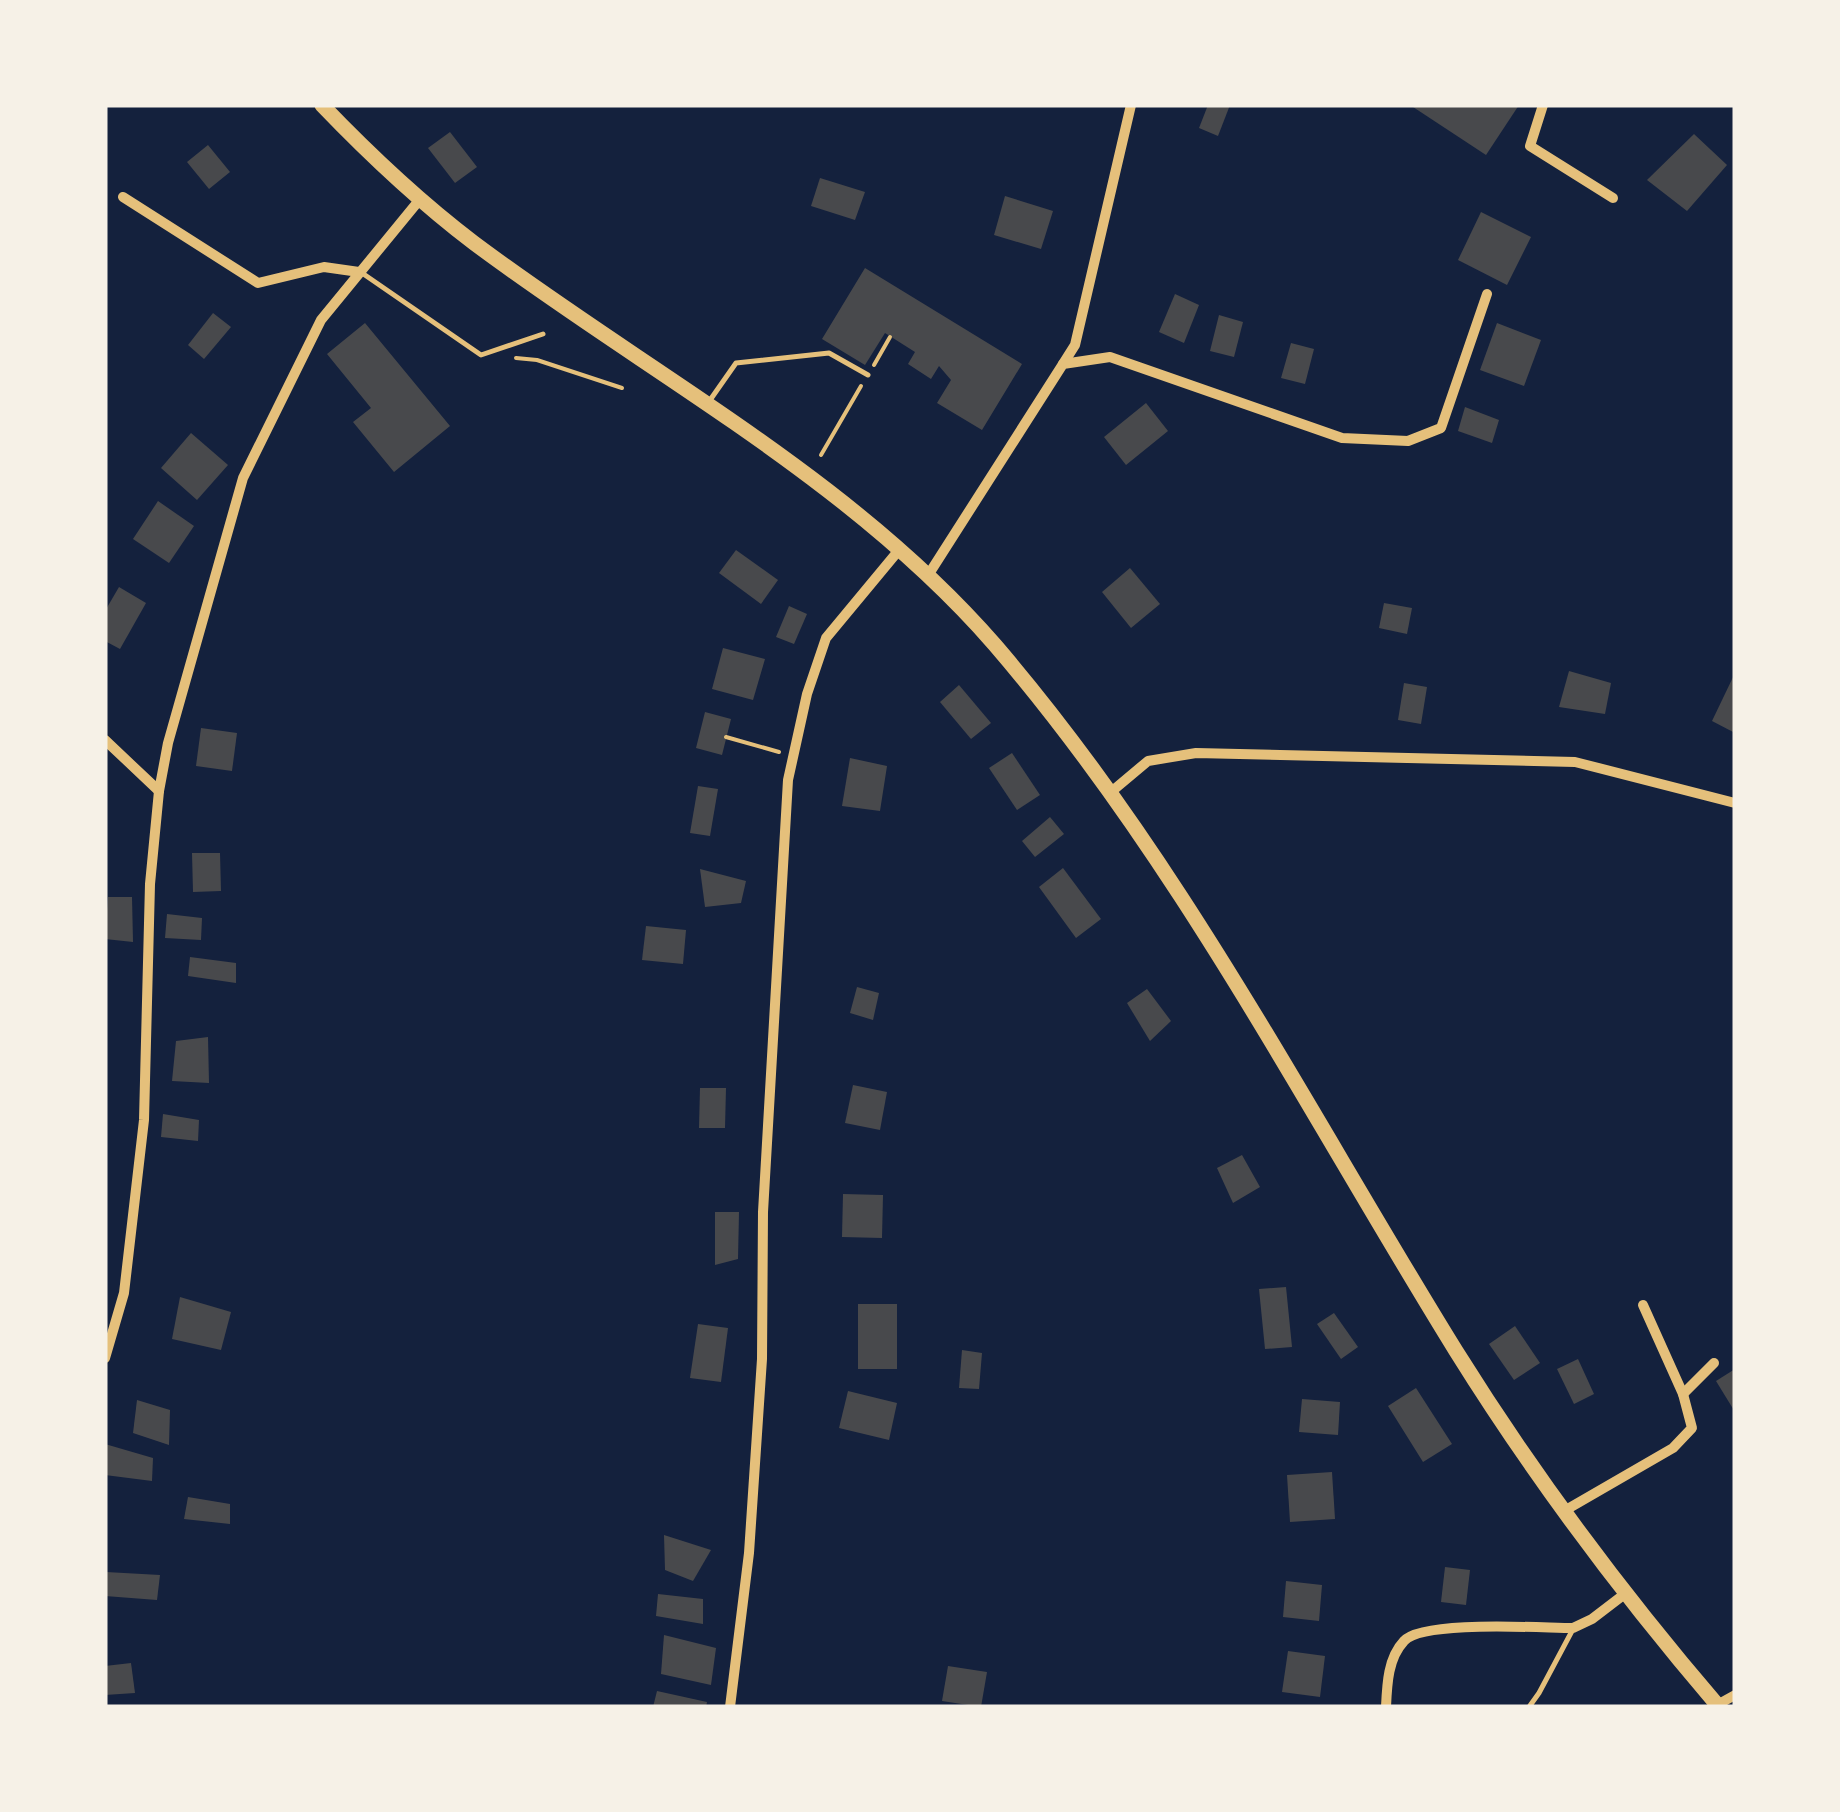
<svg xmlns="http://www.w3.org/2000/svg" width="1840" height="1812" viewBox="0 0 1840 1812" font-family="Arial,sans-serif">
<rect width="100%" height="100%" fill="#14213d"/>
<!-- building -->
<g fill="#48494c">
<path d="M1208 105H1230L1218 136 1199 128Z"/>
<path d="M1410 105H1519L1486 155Z"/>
<path d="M450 132 477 167 455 183 428 148Z"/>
<path d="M1694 134 1727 165 1687 211 1647 180Z"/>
<path d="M208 145 230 172 209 189 187 162Z"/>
<path d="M820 178 865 192 855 220 811 206Z"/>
<path d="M1005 196 1053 211 1041 249 994 235Z"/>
<path d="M1481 212 1531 237 1507 285 1458 260Z"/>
<path d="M865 268 1022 364 982 430 937 403 951 380 939 366 931 379 908 364 915 352 885 333 865 365 822 339Z"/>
<path d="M1175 294 1199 305 1184 343 1159 332Z"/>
<path d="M213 313 231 327 204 359 188 345Z"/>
<path d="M1219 315 1243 322 1234 357 1210 351Z"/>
<path d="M365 323 450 426 394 472 353 422 371 408 327 354Z"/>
<path d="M1497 323 1541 340 1524 386 1480 370Z"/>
<path d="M1291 343 1314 349 1305 384 1281 378Z"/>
<path d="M1146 403 1168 431 1126 465 1104 437Z"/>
<path d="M1465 407 1499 420 1492 443 1458 431Z"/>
<path d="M191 433 228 465 197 500 161 468Z"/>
<path d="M158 501 194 526 169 563 133 539Z"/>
<path d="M736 550 778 580 761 604 719 573Z"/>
<path d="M1130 568 1160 604 1131 628 1102 592Z"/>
<path d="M119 587 146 603 120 649 105 641V611Z"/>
<path d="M1384 603 1412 608 1407 634 1379 628Z"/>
<path d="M789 606 807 614 794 644 776 637Z"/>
<path d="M723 648 765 659 753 700 712 689Z"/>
<path d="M1569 671 1611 683 1605 714 1559 707Z"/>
<path d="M1735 673V733L1712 721Z"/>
<path d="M1404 683 1427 687 1421 724 1398 720Z"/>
<path d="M959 685 991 723 971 739 940 702Z"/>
<path d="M705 712 731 719 722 755 696 748Z"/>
<path d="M201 728 237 733 232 771 196 766Z"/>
<path d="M1012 753 1040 795 1017 810 989 768Z"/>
<path d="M850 758 887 766 880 811 842 806Z"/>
<path d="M698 786 718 789 710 836 690 833Z"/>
<path d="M1050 817 1064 834 1035 857 1022 841Z"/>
<path d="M192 853H220L221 891 193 892Z"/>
<path d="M1063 868 1101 919 1076 938 1039 887Z"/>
<path d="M700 869 746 881 741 903 705 907Z"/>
<path d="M108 897H132L133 942 105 939Z"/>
<path d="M167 914 202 918 201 940 165 938Z"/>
<path d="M646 926 686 930 683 964 642 960Z"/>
<path d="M190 957 236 963V983L188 976Z"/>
<path d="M857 987 879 993 873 1020 850 1013Z"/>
<path d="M1147 989 1171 1021 1150 1041 1127 1003Z"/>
<path d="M208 1037 209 1083 172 1081 176 1041Z"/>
<path d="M853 1085 887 1092 880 1130 845 1123Z"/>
<path d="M700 1088H726L725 1128H699Z"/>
<path d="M163 1114 199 1120 198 1141 161 1137Z"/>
<path d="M1242 1155 1260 1187 1233 1203 1217 1168Z"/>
<path d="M843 1194 883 1195 882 1238 842 1237Z"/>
<path d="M715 1212H739L738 1259 715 1265Z"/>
<path d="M1286 1287 1292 1347 1265 1349 1259 1289Z"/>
<path d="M180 1297 231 1312 221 1350 172 1339Z"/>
<rect x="858" y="1304" width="39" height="65"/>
<path d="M1334 1313 1358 1347 1341 1359 1317 1324Z"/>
<path d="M698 1324 728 1328 721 1382 690 1378Z"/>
<path d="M1515 1326 1540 1363 1514 1380 1489 1344Z"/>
<path d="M962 1350 982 1353 979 1389 959 1388Z"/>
<path d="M1578 1359 1594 1394 1574 1404 1557 1369Z"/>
<path d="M1735 1369V1412L1716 1381Z"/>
<path d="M1416 1388 1452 1444 1423 1462 1388 1406Z"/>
<path d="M848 1391 897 1403 889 1440 839 1428Z"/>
<path d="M1302 1399 1340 1402 1338 1435 1299 1432Z"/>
<path d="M137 1400 170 1410 169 1445 133 1433Z"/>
<path d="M105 1444 153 1458 152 1481 105 1475Z"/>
<path d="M1332 1472 1335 1519 1290 1522 1287 1475Z"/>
<path d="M188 1497 230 1504V1524L184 1519Z"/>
<path d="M664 1535 711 1550 693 1581 665 1570Z"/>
<path d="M1445 1567 1470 1570 1466 1605 1441 1602Z"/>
<path d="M106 1572 160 1575 157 1600 105 1596Z"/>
<path d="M1286 1581 1322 1585 1319 1621 1283 1617Z"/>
<path d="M658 1594 703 1599V1624L656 1616Z"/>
<path d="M664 1635 716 1648 711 1685 661 1674Z"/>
<path d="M1288 1651 1325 1656 1320 1697 1282 1692Z"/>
<path d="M131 1663 135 1693 105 1695V1666Z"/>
<path d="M948 1666 987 1672 981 1707 942 1701Z"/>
<path d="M657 1691 707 1702 706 1707H653Z"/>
</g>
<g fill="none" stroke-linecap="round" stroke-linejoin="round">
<!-- path -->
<g stroke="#e5c07b" stroke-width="4">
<path d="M516 358 537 360 622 388"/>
<path d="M874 365 890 337"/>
<path d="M821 455 861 386"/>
<path d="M726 737 779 752"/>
</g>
<!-- service -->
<g stroke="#e5c07b" stroke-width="5">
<path d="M362 273 481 355 543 334"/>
<path d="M708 403 736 363 829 353 868 375"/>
<path d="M1529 1707 1539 1693 1572 1631"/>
</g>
<!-- minor -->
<g stroke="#e5c07b" stroke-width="10">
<path d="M1543 105 1530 146 1613 198"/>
<path d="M123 197 258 283 324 267 359 272"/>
<path d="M1063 364 1075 345 1131 105"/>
<path d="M927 577 1063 364 1110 357 1342 438 1408 441 1441 428 1487 294"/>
<path d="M105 740 159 791"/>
<path d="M1111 792 1148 761 1196 753 1575 762 1735 803"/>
<path d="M105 1358 124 1293 144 1120 150 884 159 791 168 743 243 478 321 320 421 198"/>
<path d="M1683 1394 1714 1363"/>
<path d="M1564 1511 1673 1448 1692 1428 1683 1394 1643 1305"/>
<path d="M1717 1705 1735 1695"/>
<path d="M730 1707 749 1553 762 1359 763 1212 788 780 807 694 826 638 899 550"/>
<path d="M1386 1707C1387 1684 1388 1658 1404 1641 1422 1620 1541 1628 1573 1628L1592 1619 1626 1593"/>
</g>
<!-- primary -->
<path stroke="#e5c07b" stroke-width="15" d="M322 105C369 154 420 202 474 243 649 374 850 478 995 645 1179 859 1308 1112 1456 1351 1534 1476 1623 1595 1719 1707"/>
</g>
<!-- border -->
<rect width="1840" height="1812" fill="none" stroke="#f6f1e7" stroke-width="215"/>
</svg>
